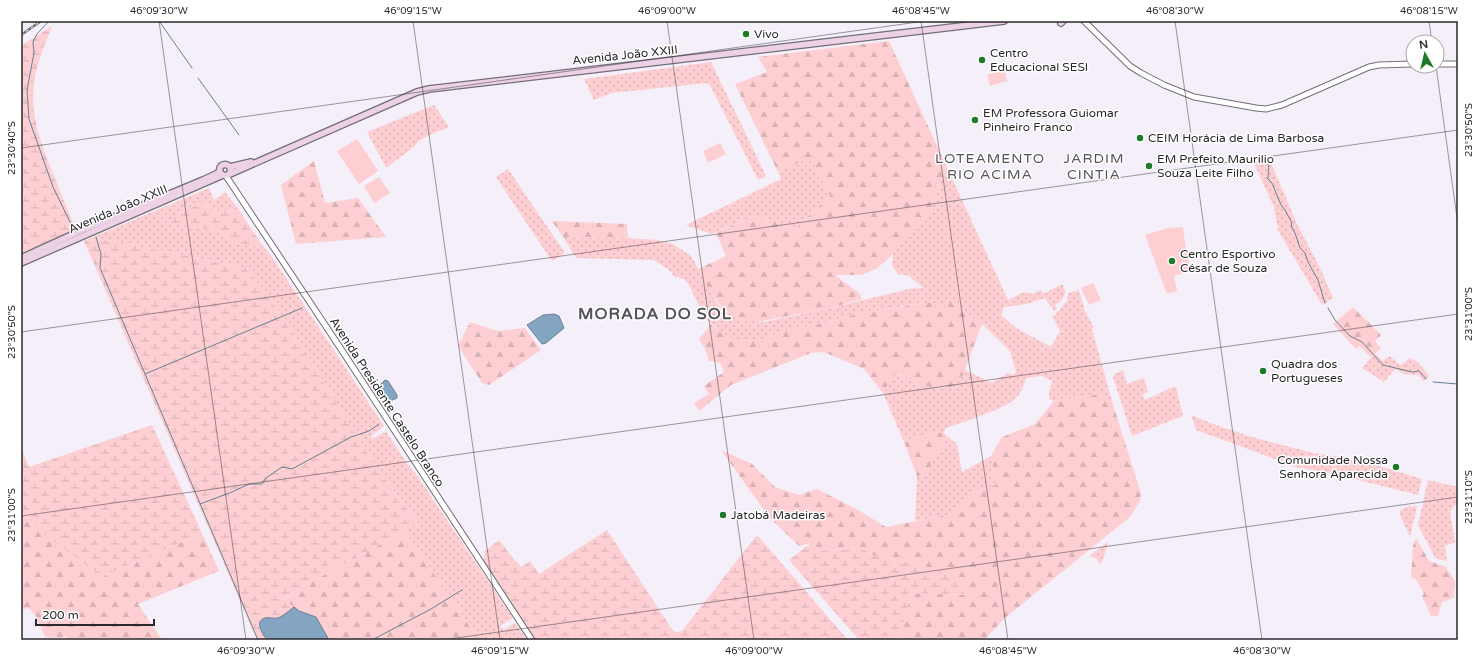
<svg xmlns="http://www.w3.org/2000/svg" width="1479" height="661" viewBox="0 0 1479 661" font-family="'Varela Round',sans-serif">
<defs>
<pattern id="grass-dots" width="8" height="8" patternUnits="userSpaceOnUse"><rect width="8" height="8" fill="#fdcfd3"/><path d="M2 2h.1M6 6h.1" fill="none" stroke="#d9b2b5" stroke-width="1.8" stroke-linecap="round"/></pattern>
<pattern id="forest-firs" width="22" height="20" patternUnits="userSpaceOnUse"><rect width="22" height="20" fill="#fdcfd3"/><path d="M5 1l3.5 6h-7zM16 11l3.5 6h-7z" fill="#d9b2b5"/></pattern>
<pattern id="wetland-marsh" width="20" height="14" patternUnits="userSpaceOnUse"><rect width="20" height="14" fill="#fdcfd3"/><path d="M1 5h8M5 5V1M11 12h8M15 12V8" fill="none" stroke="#d9b2b5"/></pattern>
</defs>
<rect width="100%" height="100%" fill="#f4eff9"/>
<!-- grass -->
<g fill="url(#grass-dots)">
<path d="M711 62 766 176 758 180 710 85 707 83 611 93 594 100 584 79Z"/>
<path d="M434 105 449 127C440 131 418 138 415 146L386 168 367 132Z"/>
<path d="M1256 155H1266L1271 163 1297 224 1319 266 1333 298 1322 305 1278 230 1274 207 1252 159Z"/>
<path d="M810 157 830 196 796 228 754 216 712 234 686 225 781 179 778 172Z"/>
<path d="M508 169 565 253 552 261 496 177Z"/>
<path d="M950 174 1008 300 1024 292 1032 294 1041 290 1043 294 1062 284C1069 293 1063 300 1055 305L1057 308 1054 311 1045 298 1027 304 1004 307 1001 315 1016 328 1051 347 1060 331 1053 317 1067 301 1068 293 1079 290 1085 311 1094 328 1092 329 1112 401 1101 394 1054 401 1049 399V392L1052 381 1042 376 1026 378C1024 385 1022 391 1017 397 1008 408 961 423 946 428L943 433H931L904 442 883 393 894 372 920 386 950 388 963 375 965 370 992 383 1008 373 1014 375 1016 372 1010 351 982 324 952 303H923L856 314 834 321 786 330 760 340 737 341 727 337 705 318 689 285 683 278 680 279 678 276 676 278 669 270 654 260 576 258 563 237 628 238 657 240 673 244 691 256 717 303 724 310 743 321 764 322 830 308 909 289 923 288 909 276 898 274 892 266 893 253 913 228 931 213 941 179Z"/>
<path d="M209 188 214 200 225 192 237 207C218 214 218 212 201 202L166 223 222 232 233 242 249 246 262 245 272 257 384 426 371 436 373 439 386 431 406 462 416 474 513 618 500 626 503 630 515 623 527 640H479L405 531 418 523 379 471 284 318 247 268 93 237Z"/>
<path d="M1375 353 1383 361 1389 356 1401 365 1410 358 1419 363 1429 376 1424 381 1418 375 1404 374 1395 369 1384 382 1362 368Z"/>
<path d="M1123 370 1127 384 1144 378 1148 392 1142 395 1145 400 1173 387H1176L1183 416 1132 436 1113 377 1115 374Z"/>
<path d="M1191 415 1213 424 1252 437 1313 453 1335 456 1370 465 1372 464 1422 479 1418 495 1326 472 1295 467 1267 456 1196 430Z"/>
<path d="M948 437 957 444 962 472 991 456 996 485 972 492 952 514 915 521 917 476 925 474Z"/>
<path d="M1428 480 1458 487V504H1456L1450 512 1455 542 1445 546 1447 561 1435 558 1418 525Z"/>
<path d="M1417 506V507L1410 537 1400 515V511L1405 507Z"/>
<path d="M1109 541 1101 565 1096 558 1089 556Z"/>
</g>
<!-- forest -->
<g fill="url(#forest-firs)">
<path d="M889 41 950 174 941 179 931 213 913 228 889 258 876 269 861 275H835L859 293 862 299 830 308 752 323C721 316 712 294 698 269L726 256 716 233 754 216 796 228 830 196 810 158 778 172 735 84 767 72 758 57Z"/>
<path d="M314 161 325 203 358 198 386 237 296 244 281 185Z"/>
<path d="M552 221 627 224 628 238 563 237Z"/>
<path d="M926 303H952L982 324 963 375 950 388 920 386 895 372 883 393 864 369 831 355 822 352 811 353 731 385 699 411 694 403 709 394 704 386 724 372 720 363 709 361 705 349 699 339 711 324 727 337 737 341 760 340 786 330 834 321 856 314Z"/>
<path d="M1353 307 1381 335 1375 341 1381 348 1371 357 1359 346 1356 349 1333 324Z"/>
<path d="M470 322 497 331 525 328 541 350 489 385 482 383 458 346Z"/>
<path d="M1101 394 1112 401 1141 494 1140 501 1130 517 1005 618 984 640H891L899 637 911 593 966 595 946 573H923L914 561 898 563 887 556H875L860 548 819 551 811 543 799 546 769 517 721 450 752 464 775 487 799 495 817 489 858 510 886 527 952 514 972 492 996 485 991 456 1002 437 1035 424 1054 401Z"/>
<path d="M931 433H943L948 437 925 474 917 476 904 442Z"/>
<path d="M21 517 102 577 202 533 219 571 138 604 162 640H66L67 639 66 636 60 638 45 637 36 616 28 608 21 610Z"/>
<path d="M405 531 479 640H329L316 617 299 611 284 600 302 587Z"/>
<path d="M1416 538 1429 561 1446 567 1455 581 1454 598 1442 602 1438 616H1431L1422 596 1424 594 1416 579 1411 578 1413 545Z"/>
</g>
<!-- wetland -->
<g fill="url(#wetland-marsh)">
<path d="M52 26C45 45 36 64 34 84 30 117 42 146 54 176 61 194 69 212 76 230L21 253V46Z"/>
<path d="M201 202C218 212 218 214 237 207L262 245 249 246 233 242 222 232 166 223Z"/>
<path d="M93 237 247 268 284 318 379 471 418 524 302 587 284 599 299 611 316 617 329 640H257L84 241Z"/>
<path d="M152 425 202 533 102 577 21 517V448L29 467Z"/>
<path d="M607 530 673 631 677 632 682 631 757 535 848 640H535L485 566 483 560 485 551 499 540 516 562 517 561 521 567 530 561 539 574Z"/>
<path d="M811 543 819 551 860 548 875 556H887L898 563 914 561 923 573H946L966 595 911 593 899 637 891 640H859L789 560Z"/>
</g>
<!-- pitch -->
<g fill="#fdcfd3">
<path d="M1004 70 1007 81 990 86 987 75Z"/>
<path d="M357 139 378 171 359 184 337 151Z"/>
<path d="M720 143 726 154 708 163 703 151Z"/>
<path d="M379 177 390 193 374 203 364 186Z"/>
<path d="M1183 227 1186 251 1191 271 1174 276 1177 291 1167 294 1145 235 1168 228Z"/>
<path d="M1093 283 1101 300 1089 305 1081 288Z"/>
</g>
<!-- water -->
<g fill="#83a5c1" stroke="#688094">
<path d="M554 314 559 316 564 328 546 343 542 344 527 325 543 315Z"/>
<path d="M385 380 388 381 397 395V398L390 401 379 386Z"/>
<path d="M294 607 299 611 316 617 329 640H267C264 635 253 622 265 618 269 617 274 619 278 618 283 616 289 611 294 607Z"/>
</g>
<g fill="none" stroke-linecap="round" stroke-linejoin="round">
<!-- stream -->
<g stroke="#688094" stroke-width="1">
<path d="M49 21 37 34 33 42 34 53 27 90 29 119 53 187 72 226"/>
<path d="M159 21 192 68"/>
<path d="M198 78 239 135"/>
<path d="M1261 157C1272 165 1268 167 1268 179L1272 183 1281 205 1285 210 1291 221 1292 228 1295 233 1300 248 1305 253 1308 262 1318 280 1325 303"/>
<path d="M96 237 101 254 100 268 258 640"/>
<path d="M1328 308 1335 320 1350 336 1362 342 1383 365 1412 372 1419 371 1426 379"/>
<path d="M145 374 302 308"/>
<path d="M1433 382 1458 384"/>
<path d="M200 504 232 492 249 484H262L266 478 282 467 292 469 351 437 369 431 379 424"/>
<path d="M372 640 431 609 462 590"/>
</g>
<defs>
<g id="tertiary">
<path d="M1084 21 1130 66 1141 73 1164 85 1194 97 1256 108 1266 109 1282 105 1369 67 1379 65 1413 64"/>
<path d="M1437 64H1458"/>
<path d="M226 176 341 349 532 640"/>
</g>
<g id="secondary">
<path d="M1061 23 1063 21"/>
<circle cx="225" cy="170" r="5.5"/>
<path d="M230 167 251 162"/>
<path d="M230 174 417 92 429 89 1004 21"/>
<path d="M21 258 78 232 203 180 220 172"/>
<path d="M21 263 223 175"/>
</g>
</defs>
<!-- tertiary casing -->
<use href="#tertiary" stroke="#736e77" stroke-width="7"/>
<!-- secondary casing -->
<use href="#secondary" stroke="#736e77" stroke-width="8"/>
<!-- tertiary -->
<use href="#tertiary" stroke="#fff" stroke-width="5"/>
<!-- secondary -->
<use href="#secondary" stroke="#edd1e4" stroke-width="5.5"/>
<defs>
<path id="rail" d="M21 35 41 21"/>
</defs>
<!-- rail casing -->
<use href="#rail" stroke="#736f76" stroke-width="2.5"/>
<!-- rail -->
<use href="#rail" stroke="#fff" stroke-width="1" stroke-dasharray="3" stroke-linecap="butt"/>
</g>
<!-- ticks -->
<path fill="none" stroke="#2a282c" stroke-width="1" stroke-opacity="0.45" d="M159 21 246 640M413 21 500 640M667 21 754 640M921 21 1008 640M1175 21 1262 640M1429 21 1432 42M1436 66 1458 225M21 148 925 21M21 332 1458 130M21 516 1458 314M442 640 1458 497"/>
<!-- markers -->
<g fill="#1e7a29" stroke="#fff" stroke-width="1.5">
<circle cx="746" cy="34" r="4"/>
<circle cx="982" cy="60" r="4"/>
<circle cx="975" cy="120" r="4"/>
<circle cx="1140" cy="138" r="4"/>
<circle cx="1149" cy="166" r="4"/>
<circle cx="1172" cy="261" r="4"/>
<circle cx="1263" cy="371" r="4"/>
<circle cx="1396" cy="467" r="4"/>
<circle cx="723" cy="515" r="4"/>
</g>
<g text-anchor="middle" stroke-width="3" stroke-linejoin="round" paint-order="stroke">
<!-- poi labels -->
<g font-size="12" fill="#2a282c" stroke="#fff" text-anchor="start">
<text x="754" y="38">Vivo</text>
<text x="990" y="57">Centro<tspan x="990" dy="14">Educacional SESI</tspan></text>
<text x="983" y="117">EM Professora Guiomar<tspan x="983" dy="14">Pinheiro Franco</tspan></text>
<text x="1148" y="142">CEIM Horácia de Lima Barbosa</text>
<text x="1157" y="163">EM Prefeito Maurilio<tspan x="1157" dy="14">Souza Leite Filho</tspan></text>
<text x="1180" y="258">Centro Esportivo<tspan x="1180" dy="14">César de Souza</tspan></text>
<text x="1271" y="368">Quadra dos<tspan x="1271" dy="14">Portugueses</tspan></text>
<text x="1388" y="464" text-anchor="end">Comunidade Nossa<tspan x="1388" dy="14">Senhora Aparecida</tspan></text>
<text x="731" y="519">Jatobá Madeiras</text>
</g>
<!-- street labels -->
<g font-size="12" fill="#2a282c" stroke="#fff">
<text transform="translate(625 55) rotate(-6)" y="4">Avenida João XXIII</text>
<text transform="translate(118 209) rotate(-23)" y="4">Avenida João XXIII</text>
<text transform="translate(387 402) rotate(57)" y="4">Avenida Presidente Castelo Branco</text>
</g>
<!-- quarter labels -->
<g font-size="14" letter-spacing="1" fill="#56525a" stroke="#fff">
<text x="990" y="163">LOTEAMENTO<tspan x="990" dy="16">RIO ACIMA</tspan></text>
<text x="1094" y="163">JARDIM<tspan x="1094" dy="16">CINTIA</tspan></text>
</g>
<!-- district labels -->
<g font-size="16" font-weight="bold" letter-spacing="1" fill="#56525a" stroke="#fff">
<text x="655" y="319">MORADA DO SOL</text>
</g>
</g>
<!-- border -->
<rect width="1479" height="661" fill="none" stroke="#ffffff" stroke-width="44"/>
<!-- north arrow -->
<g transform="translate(1425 54) rotate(352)"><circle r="19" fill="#ffffff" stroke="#aaa9ab"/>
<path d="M0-3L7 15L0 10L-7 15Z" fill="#1e7a29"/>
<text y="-6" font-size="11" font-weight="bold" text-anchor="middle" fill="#2a282c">N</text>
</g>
<!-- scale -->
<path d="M36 619v6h118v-6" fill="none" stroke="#2a282c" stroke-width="2"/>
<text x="42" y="619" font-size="12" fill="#2a282c" stroke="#ffffff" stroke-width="3" paint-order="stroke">200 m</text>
<rect x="22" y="22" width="1435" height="617" fill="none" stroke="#2a282c" stroke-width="1.5"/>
<g font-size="10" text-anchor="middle" fill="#2a282c">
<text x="159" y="14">46°09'30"W</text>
<text x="413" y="14">46°09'15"W</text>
<text x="667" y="14">46°09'00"W</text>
<text x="921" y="14">46°08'45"W</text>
<text x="1175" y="14">46°08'30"W</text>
<text x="1429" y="14">46°08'15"W</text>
<text transform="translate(1468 130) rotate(-90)" y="4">23°30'50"S</text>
<text transform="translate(11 148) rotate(-90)" y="4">23°30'40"S</text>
<text transform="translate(1468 314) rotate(-90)" y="4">23°31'00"S</text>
<text transform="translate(11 332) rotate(-90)" y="4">23°30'50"S</text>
<text transform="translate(1468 497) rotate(-90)" y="4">23°31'10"S</text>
<text transform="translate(11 515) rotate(-90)" y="4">23°31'00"S</text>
<text x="246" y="654">46°09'30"W</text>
<text x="500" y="654">46°09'15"W</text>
<text x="754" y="654">46°09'00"W</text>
<text x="1008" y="654">46°08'45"W</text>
<text x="1262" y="654">46°08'30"W</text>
</g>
</svg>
